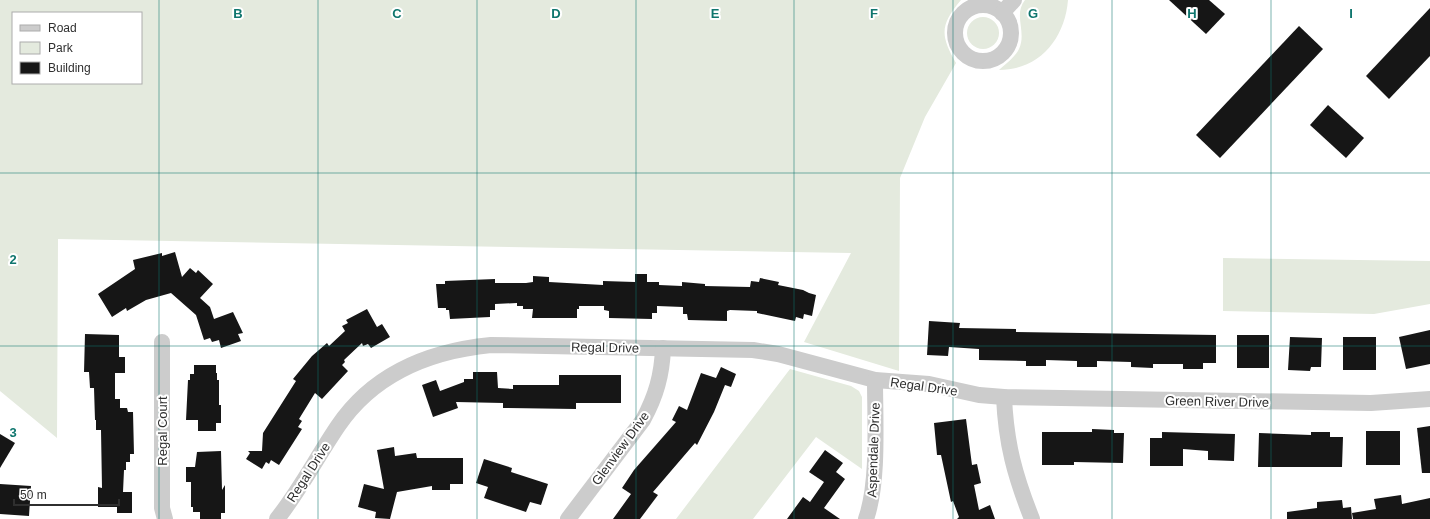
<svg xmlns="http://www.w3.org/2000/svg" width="1430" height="519" viewBox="0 0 1430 519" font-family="Arial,sans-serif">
<rect width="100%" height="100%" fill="#fff"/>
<!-- green -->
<g fill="#e4eade" fill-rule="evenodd">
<path d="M0 0H961C940 25 940 35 956 63L925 117 900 178 899 371 804 342 851 253 58 239 57 438 0 391ZM13 13H141V83H13Z"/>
<path d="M1025 0H1068C1065 38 1040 70 999 70 1006 64 1015 57 1019 49 1027 32 1013 15 1025 0Z"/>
<circle cx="983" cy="33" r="16"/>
<path d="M1223 258 1430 261V304L1374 314 1223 311Z"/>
<path d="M790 369 851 386 859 391 862 397V469L816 437 753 519H676Z"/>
</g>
<!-- building -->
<g fill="#161616">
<path d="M1169 0H1209L1225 14 1206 34Z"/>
<path d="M1430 8V56L1389 99 1366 76Z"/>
<path d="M1299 26 1323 49 1220 158 1196 135Z"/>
<path d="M1328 105 1364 138 1346 158 1310 125Z"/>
<path d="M175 252 182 277 190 268 196 273 198 270 213 284 200 298 210 307 214 319 233 312 243 333 238 334 241 341 221 348 219 340 212 342 210 338 204 340 196 315 171 293 146 300 127 311 126 308 112 317 98 294 135 269 133 260 162 253V256Z"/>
<path d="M635 274H647V282H659V285L682 286V282L705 284V286L750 287 751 281 759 282 760 278 779 282 778 285 803 290 809 293 816 295 812 316 804 314 803 319 796 317 795 321 757 313V311L730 310 727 311V321L688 320 687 314H683V307L657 306V313H652V319L609 318V311L604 310V306H579V309H577V318H532L533 309H523V306H517V303L495 304V310H490V317L450 319 449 310H446V308H438L436 284H445V281L495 279V283H526L533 282V276L549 277V282L603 285V281L635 282Z"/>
<path d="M367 309 377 327 382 324 390 337 371 348 368 344 363 346 362 343 344 360 345 362 342 365 348 371 322 399 315 393 299 419 302 421 298 427 302 429 279 465 271 460 269 464 266 462 262 469 246 459 250 453 248 451H262L263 433 296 381 293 379 312 356 327 343 329 346 345 331 342 326 348 323 346 320Z"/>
<path d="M929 321 960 323 959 328 1016 329V332L1216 335V363H1203V369H1183V364H1153V368L1131 367V362L1097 361V367H1077V361L1046 360V366H1026V361L979 360V349L949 347 948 356 927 355Z"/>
<path d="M1430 330V364L1406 369 1399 337Z"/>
<path d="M85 334 119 335V357H125V373H115V399H120V408H127L128 412H133L134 454H130V462H126V470H124L123 492H132V513H117V507H98V487L102 488 101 430H96V420H95L94 388H90L89 372H84Z"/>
<rect x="1237" y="335" width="32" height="33"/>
<path d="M1290 337 1322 338 1321 367H1311L1310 371 1288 370Z"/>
<rect x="1343" y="337" width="33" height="33"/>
<path d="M194 365H216V373H217V380H219V405H221V423H216V431H198V420H186L188 380H190V374H194Z"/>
<path d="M721 367 736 374 731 387 725 385 714 412 697 445 695 443 653 492 658 495 640 519H613L631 494 622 488 634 470 676 422 672 420 679 406 687 410 701 373 716 378Z"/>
<path d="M473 372H497L498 388 513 389V385H559V375H621V403H576V409L503 408V403L456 402 458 408 433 417 422 385 436 380 440 391 464 382V379H473Z"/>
<path d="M966 419 972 465 977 464 981 483 974 485 979 510 990 505 995 519H957L959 517 953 501 951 502 941 455H937L934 423Z"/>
<path d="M1430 426V473H1422L1417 428Z"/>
<path d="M1092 429 1114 430V433H1124L1123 463 1074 462V465H1042V432H1092Z"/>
<rect x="1366" y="431" width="34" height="34"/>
<path d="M1162 432 1235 434 1234 461 1208 460V451L1183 449V466H1150V438H1162Z"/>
<path d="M1311 432H1330V437H1343L1342 467H1258L1259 433 1311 435Z"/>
<path d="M0 434 15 443 0 468Z"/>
<path d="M394 447 395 456 416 453 417 458H463V484H450V490H432V486L397 492 390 519 375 518 376 512 358 507 364 484 384 489 377 450Z"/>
<path d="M825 450 843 463 836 472 845 479 824 508 840 519H787L803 497 810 502 824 482 809 472Z"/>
<path d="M221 451 222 490 225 485V513H221V519H200V512H193V507H191V482H186V467H195L197 452Z"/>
<path d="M484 459 512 468 511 472 548 484 541 505 530 502 526 512 484 498 488 487 476 483Z"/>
<path d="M0 484 31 486 29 516 0 514Z"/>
<path d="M1401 495 1402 504 1430 498V519H1353L1352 513 1376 509 1374 499Z"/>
<path d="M1342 500 1343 508 1351 507 1352 519H1287V512L1317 508V502Z"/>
</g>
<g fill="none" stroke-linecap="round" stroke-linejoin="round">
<!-- minor -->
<g stroke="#ccc" stroke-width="16">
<circle cx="983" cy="33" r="28"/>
<path d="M1002 13 1014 0"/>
<path d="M162 342V508L165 519"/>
<path d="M1004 397C1006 444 1015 476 1032 519"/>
<path d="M277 519C300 490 317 457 338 426 374 373 430 351 491 345L753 350 778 354 875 380 929 384 979 395 1004 397 1371 403 1430 399"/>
<path d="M568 519 643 420C656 396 662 375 663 348"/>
<path d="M866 519C879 482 875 421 875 380"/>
</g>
</g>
<!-- grid -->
<path fill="none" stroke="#0f766e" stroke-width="1" stroke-opacity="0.55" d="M159 0V519M318 0V519M477 0V519M636 0V519M794 0V519M953 0V519M1112 0V519M1271 0V519M0 173H1430M0 346H1430"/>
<g text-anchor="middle" stroke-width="4" stroke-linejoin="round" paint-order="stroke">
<!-- street labels -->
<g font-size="13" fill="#2f2f2f" stroke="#fff">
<text transform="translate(605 347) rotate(1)" y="5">Regal Drive</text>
<text transform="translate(924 386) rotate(8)" y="5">Regal Drive</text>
<text transform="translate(1217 401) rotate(1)" y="5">Green River Drive</text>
<text transform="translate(162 431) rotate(-90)" y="5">Regal Court</text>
<text transform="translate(620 448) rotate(-54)" y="5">Glenview Drive</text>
<text transform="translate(873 450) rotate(-88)" y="5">Aspendale Drive</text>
<text transform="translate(308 472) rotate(-57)" y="5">Regal Drive</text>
</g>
</g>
<g font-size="13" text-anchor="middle" font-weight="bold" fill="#0f766e" stroke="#fff" stroke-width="4" stroke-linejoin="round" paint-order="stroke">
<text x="238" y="18">B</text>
<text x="397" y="18">C</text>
<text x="556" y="18">D</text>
<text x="715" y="18">E</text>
<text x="874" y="18">F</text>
<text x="1033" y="18">G</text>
<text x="1192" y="18">H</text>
<text x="1351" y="18">I</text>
<text x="13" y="264">2</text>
<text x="13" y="437">3</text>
</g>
<!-- legend -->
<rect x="12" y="12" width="130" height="72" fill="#ffffff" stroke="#acacac"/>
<rect x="20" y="25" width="20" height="6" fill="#cccccc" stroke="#acacac"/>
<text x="48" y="32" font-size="12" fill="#2f2f2f">Road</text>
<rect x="20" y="42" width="20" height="12" fill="#e4eade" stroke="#acacac"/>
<text x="48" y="52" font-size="12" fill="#2f2f2f">Park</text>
<rect x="20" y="62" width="20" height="12" fill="#161616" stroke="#acacac"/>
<text x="48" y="72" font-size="12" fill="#2f2f2f">Building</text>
<!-- scale -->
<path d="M14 499v6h105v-6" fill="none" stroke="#2f2f2f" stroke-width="2"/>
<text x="20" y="499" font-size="12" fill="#2f2f2f" stroke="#ffffff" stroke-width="3" paint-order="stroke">50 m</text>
</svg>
